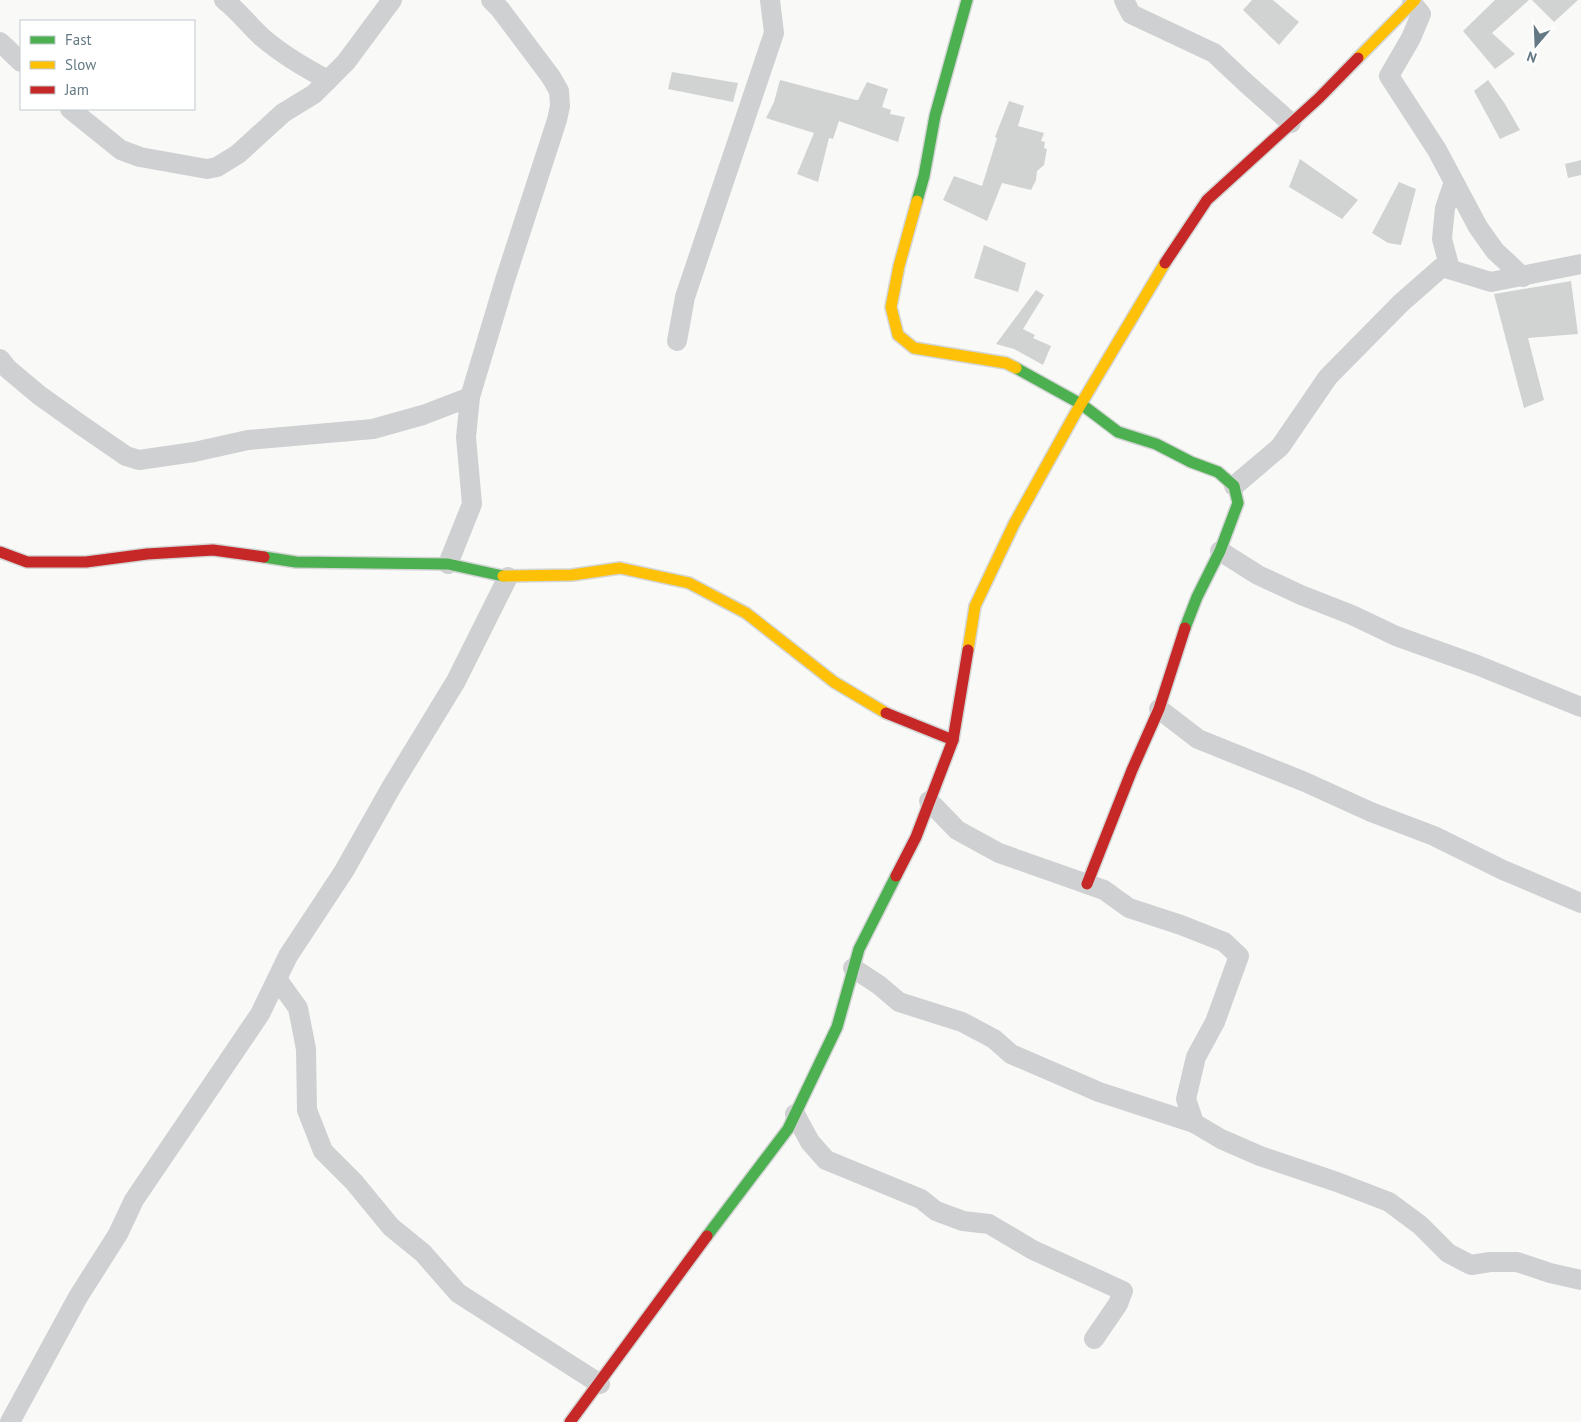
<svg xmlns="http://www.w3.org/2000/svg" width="1581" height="1422" viewBox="0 0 1581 1422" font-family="'PT Sans',sans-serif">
<rect width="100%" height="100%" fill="#f9f9f8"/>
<!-- building -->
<g fill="#d1d3d3">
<path d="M1252 0H1273L1299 22 1279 45 1243 10Z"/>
<path d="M1495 0H1529L1492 33 1515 54 1495 69 1463 31Z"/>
<path d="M1532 0H1578L1554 22Z"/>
<path d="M672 72 738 83 733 102 668 89Z"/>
<path d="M780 80 856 100H858L867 82 888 89 882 107 891 110 890 114 905 117 898 142 839 121 833 139 829 138 818 182 797 174 814 133 766 118 774 102Z"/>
<path d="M1488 80 1505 104 1520 130 1500 139 1474 91Z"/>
<path d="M1009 101 1024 106 1018 126 1044 133 1041 141 1045 142 1044 148 1047 149 1044 165 1037 171 1036 180 1031 190 1002 183 987 221 943 200 954 176 982 186 997 138 995 137Z"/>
<path d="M1300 159 1358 200 1342 219 1289 187Z"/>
<path d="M1581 160V175L1568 178 1565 164Z"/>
<path d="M1399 182 1416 189 1401 245 1388 243 1372 233Z"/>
<path d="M984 245 1026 263 1018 292 974 278Z"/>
<path d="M1571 281 1578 334 1528 338 1544 400 1524 408 1494 294Z"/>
<path d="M1036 290 1044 295 1023 329 1035 335 1033 338 1051 346 1043 365 1014 349 996 344Z"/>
</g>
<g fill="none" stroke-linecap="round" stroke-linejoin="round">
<defs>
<g id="fast">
<path d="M917 201 924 176 935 116 967 0"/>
<path d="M1016 368 1081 404 1118 432 1156 444 1191 462 1218 472 1234 486 1238 503 1220 551 1197 597 1185 628"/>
<path d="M264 557 296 562 448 564 503 576"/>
<path d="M707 1236 788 1129 837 1027 859 949 896 876"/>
</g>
<g id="slow">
<path d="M1358 58 1415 0"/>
<path d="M917 201 899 266 891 307 898 335 914 348 1006 363 1016 368"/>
<path d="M503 576 572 575 620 568 689 583 746 613 834 682 886 713"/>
<path d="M968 650 975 606 1014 524 1075 414 1165 263"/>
</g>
<g id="jam">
<path d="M1165 263 1207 200 1319 98 1358 58"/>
<path d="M0 552 27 562H86L147 554 213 550 264 557"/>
<path d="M886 713 953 740"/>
<path d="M896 876 916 837 953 740 968 650"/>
<path d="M1087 884 1132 770 1159 709 1185 628"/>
<path d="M570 1422 707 1236"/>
</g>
</defs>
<!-- fast casing -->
<use href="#fast" stroke="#d4d6d6" stroke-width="14"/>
<!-- slow casing -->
<use href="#slow" stroke="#d4d6d6" stroke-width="14"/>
<!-- jam casing -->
<use href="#jam" stroke="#d4d6d6" stroke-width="14"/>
<!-- street -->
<g stroke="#cfd0d1" stroke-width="20">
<path d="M224 0C239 11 249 26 263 38 283 55 305 68 328 80"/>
<path d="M1124 0 1131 14 1214 53 1247 84 1291 123"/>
<path d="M1412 3 1421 14 1411 38 1389 76 1437 150 1478 227 1495 251 1523 277"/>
<path d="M0 42 21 62"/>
<path d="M70 109 121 150 140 157 207 169 217 167 238 154 283 113 314 94 346 62 392 0"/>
<path d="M1450 269 1442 239 1445 208 1454 182"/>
<path d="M677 341 685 297 774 33 770 0"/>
<path d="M0 359 8 369 39 395 81 425 126 456 139 460 194 452 248 440 373 429 423 415 470 397"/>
<path d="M1234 486 1280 447 1328 377 1401 303 1442 267 1491 282 1581 264"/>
<path d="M1220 551 1258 575 1301 595 1352 615 1396 636 1477 665 1581 707"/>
<path d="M448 564 472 504 466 437 470 397 505 280 557 120 560 106 559 91 551 77 500 9 491 0"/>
<path d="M1159 709 1198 739 1305 782 1371 812 1434 836 1503 870 1581 903"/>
<path d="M929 801 957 830 999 853 1104 890 1129 908 1181 925 1224 942 1239 956 1215 1022 1196 1057 1186 1099 1194 1123 1221 1139 1260 1156 1337 1182 1389 1202 1420 1225 1448 1253 1471 1265 1490 1262H1517L1550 1273 1581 1280"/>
<path d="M853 968 879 985 899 1002 962 1022 994 1039 1011 1054 1099 1092 1194 1123"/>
<path d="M277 979 298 1008 306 1049 307 1110 323 1151 354 1182 391 1227 423 1253 458 1293 600 1384"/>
<path d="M795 1114 810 1142 826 1160 921 1199 936 1211 963 1221 989 1224 1033 1250 1123 1291 1118 1304 1094 1339"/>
<path d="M10 1422 78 1297 118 1234 134 1200 260 1014 288 956 344 871 392 786 456 681 508 577"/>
</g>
<!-- fast -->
<use href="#fast" stroke="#4caf50" stroke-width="11"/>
<!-- slow -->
<use href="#slow" stroke="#ffc107" stroke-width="11"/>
<!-- jam -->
<use href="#jam" stroke="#c62828" stroke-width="11"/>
</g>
<!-- legend -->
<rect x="20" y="20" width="175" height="90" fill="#ffffff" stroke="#c1c9cd"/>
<rect x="30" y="36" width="25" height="8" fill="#4caf50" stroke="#c1c9cd"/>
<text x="65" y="45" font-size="15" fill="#647983">Fast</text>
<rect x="30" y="61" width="25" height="8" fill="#ffc107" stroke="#c1c9cd"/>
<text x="65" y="70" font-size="15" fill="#647983">Slow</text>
<rect x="30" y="86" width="25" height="8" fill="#c62828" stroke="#c1c9cd"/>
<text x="65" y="95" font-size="15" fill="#647983">Jam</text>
<!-- north arrow -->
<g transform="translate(1536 45) rotate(199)" stroke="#ffffff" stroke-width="4" paint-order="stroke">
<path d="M0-4L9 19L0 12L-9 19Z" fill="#647983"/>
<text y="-8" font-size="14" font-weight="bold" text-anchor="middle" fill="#647983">N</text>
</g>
</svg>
